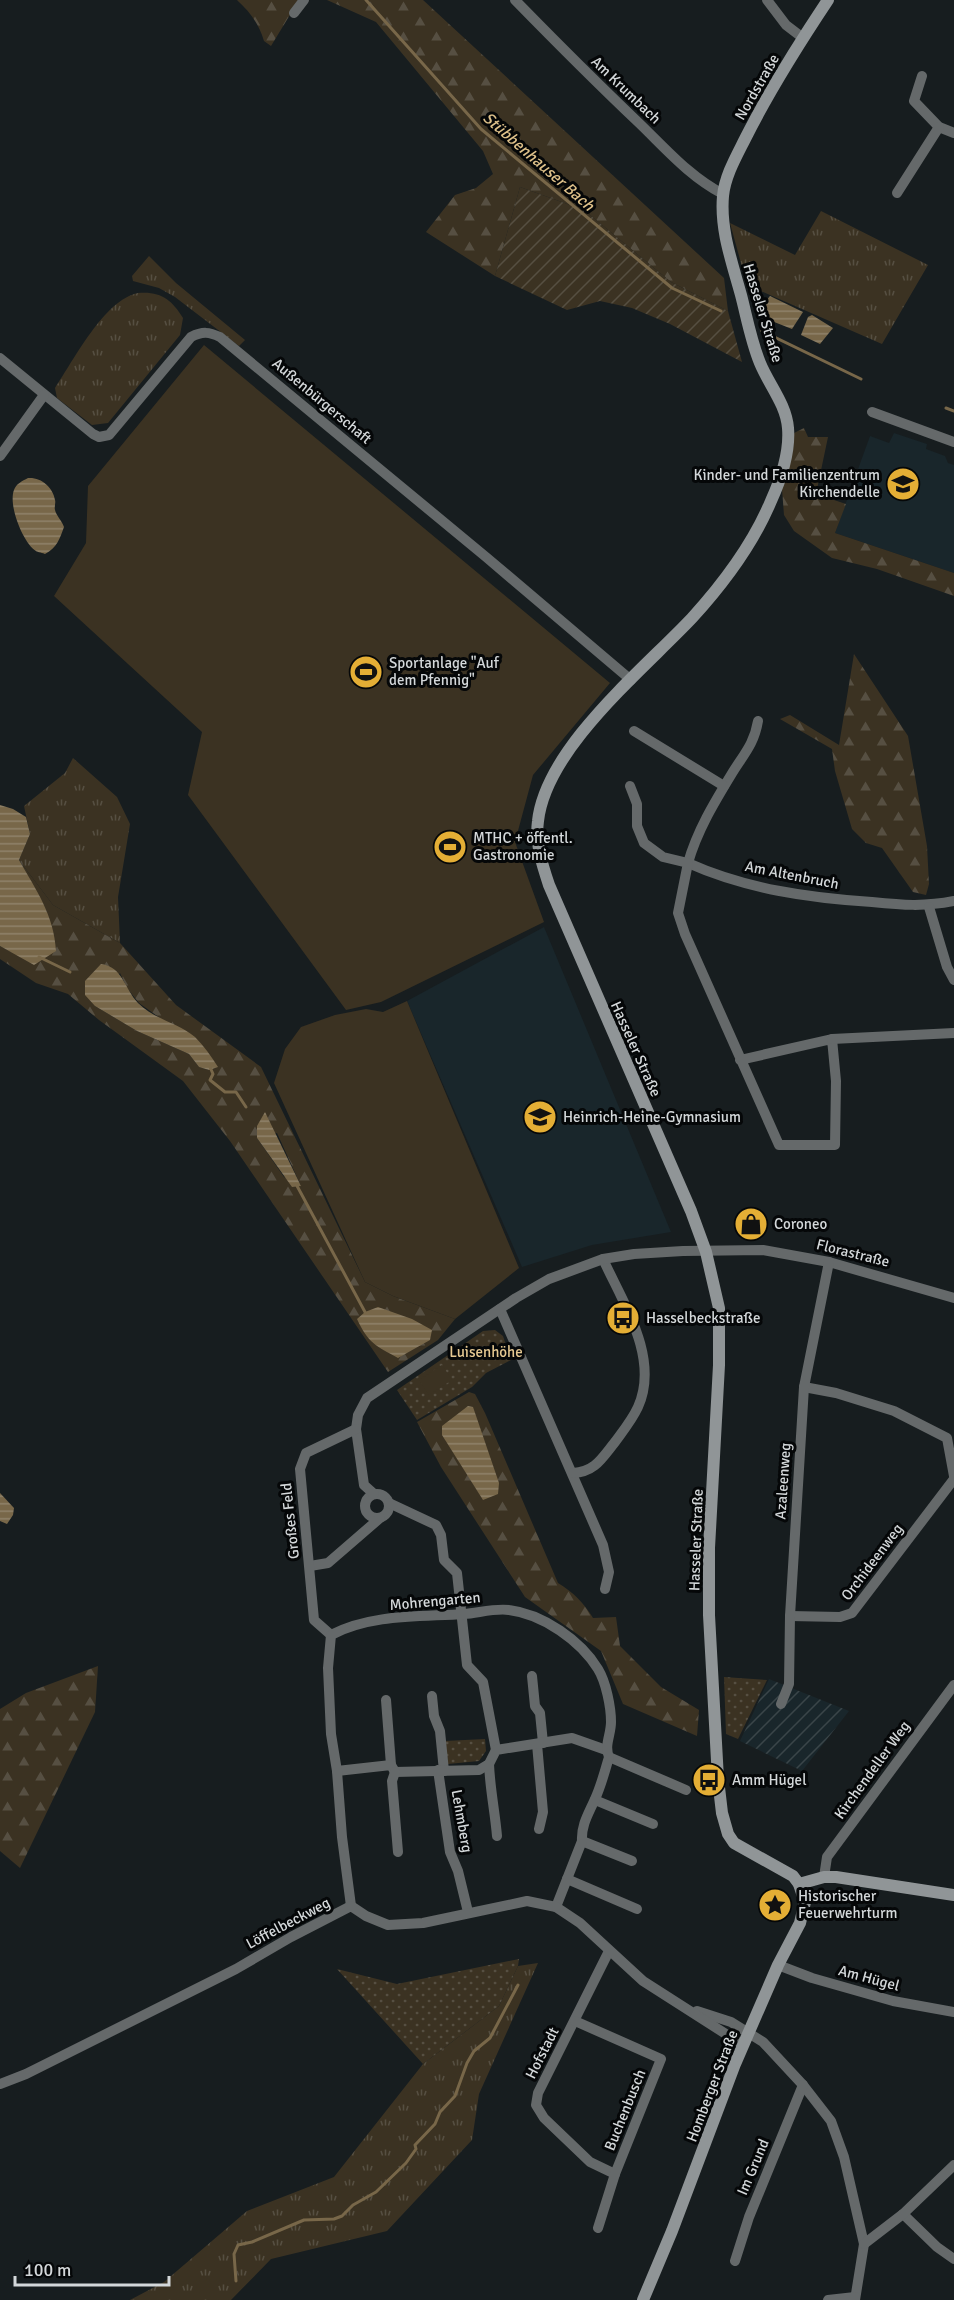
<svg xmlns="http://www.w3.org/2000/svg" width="954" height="2300" viewBox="0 0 954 2300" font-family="Signika,sans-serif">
<defs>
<pattern id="industrial-furrows" width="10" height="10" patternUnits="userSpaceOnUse" patternTransform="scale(1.5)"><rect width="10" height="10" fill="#19262b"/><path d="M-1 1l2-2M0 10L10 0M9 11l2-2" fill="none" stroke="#3a4549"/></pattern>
<pattern id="grass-tufts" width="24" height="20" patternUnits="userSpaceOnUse" patternTransform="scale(1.5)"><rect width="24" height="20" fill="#3b3222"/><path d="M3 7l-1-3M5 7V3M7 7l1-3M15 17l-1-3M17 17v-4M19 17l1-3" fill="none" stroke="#564f42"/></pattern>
<pattern id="forest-firs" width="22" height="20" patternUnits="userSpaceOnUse" patternTransform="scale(1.5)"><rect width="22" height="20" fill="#3b3222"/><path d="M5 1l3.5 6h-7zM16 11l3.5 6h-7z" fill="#564f42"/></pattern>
<pattern id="park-dots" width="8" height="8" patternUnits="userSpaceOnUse" patternTransform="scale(1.5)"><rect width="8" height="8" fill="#3b3222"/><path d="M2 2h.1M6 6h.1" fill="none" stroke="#564f42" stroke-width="1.8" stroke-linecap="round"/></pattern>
<pattern id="garden-furrows" width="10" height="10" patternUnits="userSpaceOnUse" patternTransform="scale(1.5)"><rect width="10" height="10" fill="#3b3222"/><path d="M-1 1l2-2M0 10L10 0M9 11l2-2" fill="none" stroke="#564f42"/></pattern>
<pattern id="water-rules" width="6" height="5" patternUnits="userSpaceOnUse" patternTransform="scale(1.5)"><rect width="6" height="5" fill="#786749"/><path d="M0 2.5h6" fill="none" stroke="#90836b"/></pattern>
</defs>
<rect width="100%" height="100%" fill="#171d1f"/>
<!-- built -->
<g fill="#19262b">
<path d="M894 433 927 444 926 449 945 456 948 463 954 465V573L835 533 870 436 889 443Z"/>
<path d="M544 927 671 1232 592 1245 522 1267 407 1001Z"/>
</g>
<!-- industrial -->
<path fill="url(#industrial-furrows)" d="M769 1679 849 1711 802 1771 740 1741Z"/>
<!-- grass -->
<g fill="url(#grass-tufts)">
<path d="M821 211 928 265 882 344 747 285 730 223 795 255Z"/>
<path d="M149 256 176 283 245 340 239 346 175 297 159 288 133 281 132 276Z"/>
<path d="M138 293C161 291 172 300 183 318L180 335 108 423 92 425 57 398 55 388C74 360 104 300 138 293Z"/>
<path d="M73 758 117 797 130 824 118 897 120 943 53 905 19 860 30 834 24 806 65 773Z"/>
<path d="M538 1963 479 2094 472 2140 387 2231 271 2259 231 2300H130L164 2282 247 2211 334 2177 423 2064 499 2006 518 1966Z"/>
</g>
<!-- forest -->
<g fill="url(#forest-firs)" fill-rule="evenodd">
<path d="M237 0H299L271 46 264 41C259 24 250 12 237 0Z"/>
<path d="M327 0H423L724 278 728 311 671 282 584 210 520 187 495 276 426 232 455 195 476 188 493 174 483 151 376 22Z"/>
<path d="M804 428 808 437H828L816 494 846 504 835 533 954 573V596L877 569 832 558 794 531 784 515 782 489 794 433Z"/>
<path d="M854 654 908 736 927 846 929 884 926 895 913 892 882 848 866 843 852 829 835 771 832 749 780 719 790 715 839 745Z"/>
<path d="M19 860 53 905 120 943 176 1005 261 1067 365 1282 393 1296 455 1319 438 1340 388 1372 230 1141 183 1081 99 1020 68 994 36 983 0 959V946L11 952 47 912ZM120 973 127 988 139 1003 160 1018 209 1070 199 1067 189 1054 137 1031 95 1006ZM277 1133 301 1186 284 1177 257 1138Z"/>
<path d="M469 1392 475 1394 485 1413 558 1583C573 1592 584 1603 593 1618L616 1617 620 1646 661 1687 699 1710 697 1736 623 1704 601 1651 525 1597 441 1467 417 1422Z"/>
<path d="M98 1666 95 1712 20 1868 0 1851V1709L26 1693Z"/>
</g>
<!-- park -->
<g fill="url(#park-dots)">
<path d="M495 1330 503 1336 511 1360 486 1373 472 1387 417 1420 397 1390 483 1331Z"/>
<path d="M724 1677 767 1680 738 1739 726 1734Z"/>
<path d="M485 1739 486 1751 479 1761 448 1764 445 1741Z"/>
<path d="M519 1959 518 1966 499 2006 423 2064 337 1969 397 1984Z"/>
</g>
<!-- garden -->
<path fill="url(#garden-furrows)" d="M520 187 584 210 671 282 728 311 742 362 670 324 632 308 600 301 567 310 495 276Z"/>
<!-- pitch -->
<g fill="#3b3222">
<path d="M204 345 610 683 533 775 515 842 544 922 381 1002 346 1010 188 795 202 732 54 596 86 543 88 486Z"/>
<path d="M407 1001 519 1268 455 1319 393 1296 365 1282 274 1083 285 1049 301 1027 335 1015 366 1009 383 1012Z"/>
<path d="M442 1365 452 1380 429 1395 419 1380Z"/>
</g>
<!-- water -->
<g fill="url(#water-rules)">
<path d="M770 296 803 312 792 329 764 318 766 301Z"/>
<path d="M812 315 833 328 820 344 801 335 808 317Z"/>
<path d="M28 478C41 477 53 487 55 500 56 503 54 507 55 510 56 515 62 521 64 527 60 538 57 548 45 554 44 553 37 552 36 551 23 543 8 505 14 490 16 484 22 481 28 478Z"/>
<path d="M0 805 13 809 26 817 30 834 19 860C36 890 54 915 56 951L34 965 0 946Z"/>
<path d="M101 964C123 967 124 988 138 1003 154 1019 178 1023 195 1037 204 1046 211 1056 218 1067L209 1070 199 1067 189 1054 137 1031 95 1006 85 995V981Z"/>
<path d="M265 1112 301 1186 292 1187 257 1138V1126Z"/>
<path d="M378 1307 412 1319 432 1330 430 1340 398 1358C376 1346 368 1343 357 1319L365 1312Z"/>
<path d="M468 1406 473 1407 499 1483 498 1494 483 1500 442 1435V1426Z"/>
<path d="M0 1493 14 1508 13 1515 7 1524 0 1521Z"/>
</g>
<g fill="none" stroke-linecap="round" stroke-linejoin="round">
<!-- stream -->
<g stroke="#786749" stroke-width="3">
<path d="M366 0 481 129 672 288 721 311"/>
<path d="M762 331 861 379"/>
<path d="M946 408 954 411"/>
<path d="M39 957 70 972"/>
<path d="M210 1067 213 1074 210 1080 225 1092H236L246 1107"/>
<path d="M296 1184 365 1312"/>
<path d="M236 2281 234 2254 238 2245 252 2242 304 2220 334 2219 342 2216 353 2205 376 2192 406 2163 416 2149 415 2145 435 2124 440 2112 455 2096 467 2063 474 2051 490 2038 518 1985"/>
</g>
<!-- street -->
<g stroke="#65696a" stroke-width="10">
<path d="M515 0C556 42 597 83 639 123 666 149 690 177 723 194"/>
<path d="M767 0 786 25 803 38"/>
<path d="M294 13 304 0"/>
<path d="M922 76 914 101 939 127 954 133"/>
<path d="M897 193 939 127"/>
<path d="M0 358 93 434 99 437 109 435 191 337C203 331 209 332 220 337L486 557 631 680"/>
<path d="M872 412 954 442"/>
<path d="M0 456 44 395"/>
<path d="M758 721C754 745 743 755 731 775 714 803 697 831 688 863 746 889 809 898 872 902 902 905 924 907 954 901"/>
<path d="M634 731 724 786"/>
<path d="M630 786 637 804V826L644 843 663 857 688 863 678 913 685 934 779 1145H835L836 1081 832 1039 740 1060"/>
<path d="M929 907 947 967 954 980"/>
<path d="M832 1039 954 1033"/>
<path d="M500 1309 603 1545 609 1572 605 1589"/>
<path d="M804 1387 836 1393 894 1411 947 1438 954 1476"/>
<path d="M573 1473C595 1472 602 1458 615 1442 623 1431 632 1420 638 1407 660 1358 623 1303 603 1259"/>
<circle cx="377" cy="1506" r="12"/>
<path d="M374 1494 364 1485 356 1429 358 1415 367 1398 516 1298 549 1279 603 1259 634 1254 683 1251 763 1250 829 1262 954 1298"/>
<path d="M389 1503 436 1525 441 1535 444 1560 457 1573 467 1665 483 1682 496 1750"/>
<path d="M310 1566 328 1563 380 1518"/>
<path d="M790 1616 840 1617 852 1613 954 1479"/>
<path d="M331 1635 314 1620 300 1469 306 1453 356 1429"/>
<path d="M532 1676 535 1706 540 1713 543 1743"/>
<path d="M432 1696 434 1716 440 1731 444 1771"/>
<path d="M386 1700 391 1765"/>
<path d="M781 1704 789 1684 790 1616 804 1387 829 1262"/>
<path d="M537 1744 543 1812 539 1829"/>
<path d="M609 1757 686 1790"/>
<path d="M489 1764C490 1789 495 1812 497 1836"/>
<path d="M438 1770 450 1852 458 1871 468 1912"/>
<path d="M337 1771 391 1765 395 1772 479 1770 489 1764 496 1750 572 1738 606 1750"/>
<path d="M395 1772 392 1781 398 1852"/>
<path d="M595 1800 653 1824"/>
<path d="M582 1841 632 1861"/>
<path d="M824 1877 827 1857 954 1685"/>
<path d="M567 1879 637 1909"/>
<path d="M351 1906 342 1837 337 1771 331 1734 328 1668 331 1635C371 1614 419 1617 464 1614 478 1613 495 1608 509 1610 543 1614 581 1641 598 1669 606 1682 611 1707 611 1722 611 1735 604 1745 609 1757 605 1771 601 1786 595 1799 589 1813 581 1825 582 1841L556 1907"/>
<path d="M609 1951 538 2093 536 2105 544 2118 590 2162 615 2174"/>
<path d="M778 1965 812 1978 893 2001 954 2012"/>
<path d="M697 2011 731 2022 763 2042 803 2085 831 2121 844 2157 864 2244 855 2300"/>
<path d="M575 2021 661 2059 615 2174 598 2228"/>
<path d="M0 2084 26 2074 236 1969 291 1937 351 1906 366 1916 388 1925 423 1923 527 1901 556 1907 580 1923 643 1981 743 2045"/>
<path d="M903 2214 937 2247 954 2259"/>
<path d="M864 2244 903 2214 954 2165"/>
<path d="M735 2261 749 2217 803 2085"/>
<path d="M828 2300 855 2297"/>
</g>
<!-- secondary -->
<g stroke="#909597" stroke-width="12">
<path d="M799 1884 824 1877H836L954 1895"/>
<path d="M643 2300 672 2231 735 2064 778 1965 800 1923 805 1902 799 1884 793 1876 734 1843 728 1834 722 1813 718 1779 709 1615V1548L719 1365V1308L706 1252 691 1211 549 885C542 864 535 843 538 821 546 748 643 670 692 618 723 584 753 544 771 501 781 479 790 452 788 428 786 404 769 385 760 363 751 341 747 318 741 295 732 262 720 230 723 196 725 176 736 157 745 139 769 91 798 45 828 0"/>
</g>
</g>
<!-- icons -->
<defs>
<symbol id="school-disc" viewBox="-11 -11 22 22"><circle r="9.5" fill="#e4ae35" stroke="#050708"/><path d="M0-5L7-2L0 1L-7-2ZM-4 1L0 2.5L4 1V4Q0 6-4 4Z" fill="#111"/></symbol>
<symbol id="stadium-disc" viewBox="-11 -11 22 22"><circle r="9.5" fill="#e4ae35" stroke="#050708"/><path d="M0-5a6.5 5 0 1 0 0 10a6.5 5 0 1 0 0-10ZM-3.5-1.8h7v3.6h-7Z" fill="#111"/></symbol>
<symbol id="shop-disc" viewBox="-11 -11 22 22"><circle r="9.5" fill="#e4ae35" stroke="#050708"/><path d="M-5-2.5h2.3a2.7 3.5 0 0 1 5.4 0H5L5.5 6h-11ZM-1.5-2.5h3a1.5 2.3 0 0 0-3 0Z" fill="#111"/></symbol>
<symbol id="bus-disc" viewBox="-11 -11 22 22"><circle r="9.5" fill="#e4ae35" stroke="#050708"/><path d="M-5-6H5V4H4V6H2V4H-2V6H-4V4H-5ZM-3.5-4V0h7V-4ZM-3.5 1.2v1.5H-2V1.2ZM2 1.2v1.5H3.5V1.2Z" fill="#111"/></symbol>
<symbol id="sight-disc" viewBox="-11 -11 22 22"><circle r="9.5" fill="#e4ae35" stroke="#050708"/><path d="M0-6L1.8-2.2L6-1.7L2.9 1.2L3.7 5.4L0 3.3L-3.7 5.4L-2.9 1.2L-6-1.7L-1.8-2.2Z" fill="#111"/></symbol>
</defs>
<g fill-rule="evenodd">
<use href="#school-disc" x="884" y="465" width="38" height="38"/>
<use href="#stadium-disc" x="347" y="653" width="38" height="38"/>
<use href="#stadium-disc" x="431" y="828" width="38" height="38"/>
<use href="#school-disc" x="521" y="1098" width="38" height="38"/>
<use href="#shop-disc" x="732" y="1205" width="38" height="38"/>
<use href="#bus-disc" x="604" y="1299" width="38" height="38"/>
<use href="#bus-disc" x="690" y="1761" width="38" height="38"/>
<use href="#sight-disc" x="756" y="1886" width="38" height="38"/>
</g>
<g text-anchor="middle" stroke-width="6" stroke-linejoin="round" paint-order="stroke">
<!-- street labels -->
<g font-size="15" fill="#d4d8da" stroke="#050708">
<text transform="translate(757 87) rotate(-60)" y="5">Nordstraße</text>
<text transform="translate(626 90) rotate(44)" y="5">Am Krumbach</text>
<text transform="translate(763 313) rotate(73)" y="5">Hasseler Straße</text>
<text transform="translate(322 401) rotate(40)" y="5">Außenbürgerschaft</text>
<text transform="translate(792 875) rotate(11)" y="5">Am Altenbruch</text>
<text transform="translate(636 1049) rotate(66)" y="5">Hasseler Straße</text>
<text transform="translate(853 1253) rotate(14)" y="5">Florastraße</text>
<text transform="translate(783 1481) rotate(-86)" y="5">Azaleenweg</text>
<text transform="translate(290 1521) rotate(-96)" y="5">Großes Feld</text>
<text transform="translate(696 1540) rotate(-88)" y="5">Hasseler Straße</text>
<text transform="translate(872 1562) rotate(-53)" y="5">Orchideenweg</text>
<text transform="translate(435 1601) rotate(-5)" y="5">Mohrengarten</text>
<text transform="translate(872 1770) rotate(-54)" y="5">Kirchendeller Weg</text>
<text transform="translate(462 1821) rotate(80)" y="5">Lehmberg</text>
<text transform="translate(288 1923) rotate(-28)" y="5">Löffelbeckweg</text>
<text transform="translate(869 1978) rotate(15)" y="5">Am Hügel</text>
<text transform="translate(542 2053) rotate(-63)" y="5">Hofstadt</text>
<text transform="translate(712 2086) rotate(-69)" y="5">Homberger Straße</text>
<text transform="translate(625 2110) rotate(-68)" y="5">Buchenbusch</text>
<text transform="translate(753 2167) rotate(-67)" y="5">Im Grund</text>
</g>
<!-- poi labels -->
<g font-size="15" fill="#d4d8da" stroke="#050708" text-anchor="start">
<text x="880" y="480" text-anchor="end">Kinder- und Familienzentrum<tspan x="880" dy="17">Kirchendelle</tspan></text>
<text x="389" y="668">Sportanlage "Auf<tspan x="389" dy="17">dem Pfennig"</tspan></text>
<text x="473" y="843">MTHC + öffentl.<tspan x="473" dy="17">Gastronomie</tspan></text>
<text x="563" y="1122">Heinrich-Heine-Gymnasium</text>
<text x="774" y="1229">Coroneo</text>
<text x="646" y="1323">Hasselbeckstraße</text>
<text x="732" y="1785">Amm Hügel</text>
<text x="798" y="1901">Historischer<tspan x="798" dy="17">Feuerwehrturm</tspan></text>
</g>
<!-- park labels -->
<g font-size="15" fill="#e6c992" stroke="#050708">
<text x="486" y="1357">Luisenhöhe</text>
</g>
<!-- water labels -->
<g font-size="16" font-style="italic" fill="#dec18a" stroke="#050708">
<text transform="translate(539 161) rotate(41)" y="6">Stübbenhauser Bach</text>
</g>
</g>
<!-- scale -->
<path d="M15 2276v9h154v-9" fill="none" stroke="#d4d8da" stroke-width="3"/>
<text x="24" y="2276" font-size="18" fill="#d4d8da" stroke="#050708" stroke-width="4.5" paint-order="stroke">100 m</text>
</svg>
